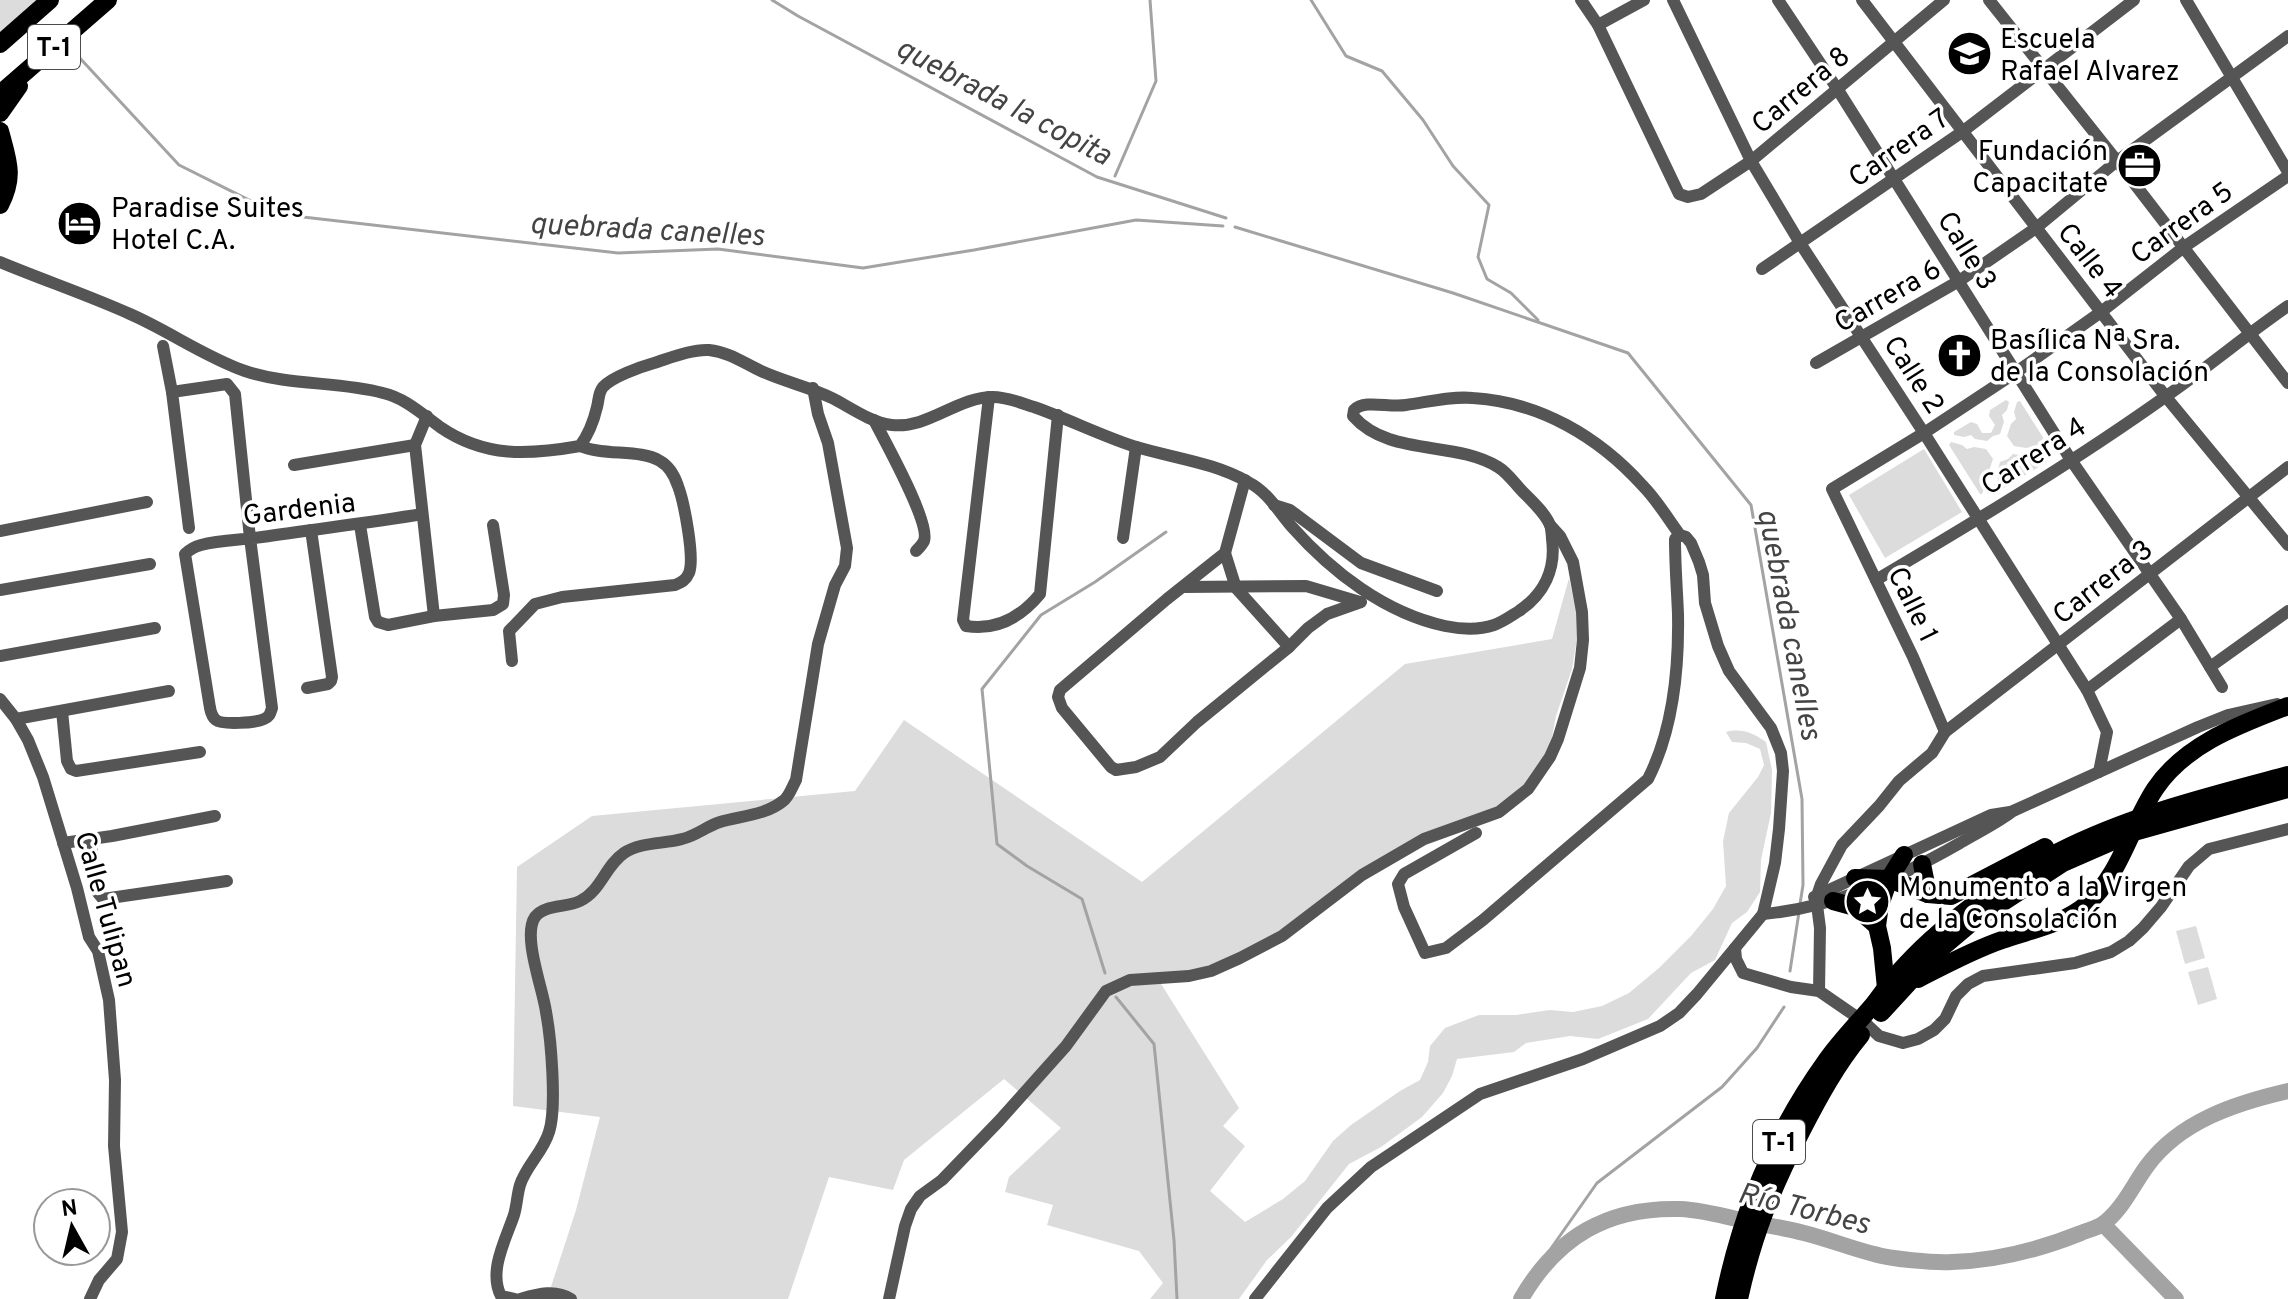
<svg xmlns="http://www.w3.org/2000/svg" width="2288" height="1299" viewBox="0 0 2288 1299" font-family="Overpass,sans-serif">
<rect width="100%" height="100%" fill="#fff"/>
<!-- green -->
<g fill="#dcdcdc">
<path d="M0 0H50L0 44Z"/>
<path d="M2006 400 2009 402 2007 410 2002 415 2004 422 2000 434 1993 436 1987 441 1975 439 1971 435 1964 437 1954 435V432L1971 422 1977 424 1982 433H1991L1995 425 1989 416 1990 410Z"/>
<path d="M2020 401 2051 450 2050 452 2038 451 2034 446 2026 448 2014 446 2007 436 2011 424 2016 419 2014 412 2017 402Z"/>
<path d="M1951 442 1962 445 1967 449 1974 447 1986 449 1993 459 1989 471 1984 476 1986 483 1982 494H1980L1949 445Z"/>
<path d="M1924 449 1962 512 1885 558 1849 495Z"/>
<path d="M2013 454 2025 456 2030 460 2037 458 2047 462 1992 495 1994 485 1998 480 1997 473 2000 462 2008 459Z"/>
<path d="M1569 578 1576 611 1577 639 1572 669 1556 716 1552 737 1538 779 1522 795 1424 839 1240 958 1158 979 1239 1108 1223 1126 1245 1146 1210 1191 1245 1222 1283 1199 1305 1181 1333 1141 1351 1125 1400 1091 1420 1080 1428 1062 1430 1046 1445 1028 1479 1015H1516L1550 1010 1573 1012 1602 1006 1629 993 1659 968 1691 936 1713 909 1726 886 1723 841 1729 813 1758 777 1764 765 1760 749 1746 743 1732 742 1726 732C1742 728 1753 733 1766 742L1772 770 1771 813 1761 860 1760 892 1747 912 1732 923 1715 960 1691 973 1648 1019 1598 1039 1570 1036 1526 1043 1514 1052 1457 1059 1452 1076 1443 1093 1422 1117 1381 1147 1349 1164 1291 1237 1267 1260 1239 1299H1150L1163 1283 1139 1251 1047 1225 1053 1205 1005 1192 1009 1177 1061 1128 1004 1079 904 1160 893 1190 829 1177 788 1299H547L576 1210 600 1117 513 1106 517 867 592 816 855 791 904 720 1142 882 1405 664 1552 639Z"/>
<path d="M2196 926 2205 958 2185 964 2176 931Z"/>
<path d="M2208 967 2217 999 2198 1005 2188 972Z"/>
</g>
<g fill="none" stroke-linecap="round" stroke-linejoin="round">
<!-- stream -->
<g stroke="#a3a3a3" stroke-width="3">
<path d="M772 0 798 16 1097 177 1226 218"/>
<path d="M1311 0 1346 56 1382 71 1423 120 1453 166 1489 205 1478 257 1487 279 1511 293 1538 320"/>
<path d="M77 55 179 165 277 214 618 253 718 249 863 268 974 250 1136 220 1223 226"/>
<path d="M1115 176 1156 81 1150 0"/>
<path d="M1235 227 1453 293 1628 353 1751 505 1802 799 1803 885 1800 904"/>
<path d="M1790 971 1799 912"/>
<path d="M1105 973 1082 899 1027 866 997 844 982 689 1041 615 1095 582 1166 532"/>
<path d="M1116 997 1154 1044 1174 1240 1177 1299"/>
<path d="M1535 1275 1552 1247 1597 1183 1722 1087 1757 1048 1784 1007"/>
</g>
<!-- river -->
<g stroke="#a3a3a3" stroke-width="16">
<path d="M2103 1224 2176 1299"/>
<path d="M1521 1299C1557 1237 1607 1207 1680 1209 1702 1210 1724 1216 1745 1221 1765 1225 1785 1228 1804 1233 1828 1239 1850 1248 1874 1254 1890 1259 1934 1263 1952 1262 1995 1261 2041 1249 2081 1233 2088 1230 2097 1228 2103 1224 2123 1209 2133 1185 2147 1166 2180 1121 2236 1103 2288 1091"/>
</g>
<!-- minor -->
<g stroke="#555" stroke-width="12">
<path d="M1581 0 1598 25 1679 194 1688 197 1701 194 1751 161 1944 0"/>
<path d="M1673 0 1751 161 1800 243 1924 433 2087 690 2107 732 2099 772"/>
<path d="M1778 0 1838 90 2071 460 2181 619 2222 687"/>
<path d="M1862 0 2166 397 2288 545"/>
<path d="M1989 0 2117 161 2288 383"/>
<path d="M2186 0 2288 172"/>
<path d="M1598 25 1644 0"/>
<path d="M0 262C43 280 88 295 130 314 169 331 205 357 245 371 290 386 338 381 383 393 405 398 422 414 440 427 485 458 529 455 580 446 588 435 594 420 597 407 599 400 598 393 603 387 612 377 640 367 654 363 670 358 692 349 709 350 729 352 744 363 761 371 785 382 810 387 834 399 851 408 872 423 892 425 928 429 957 397 993 397 1007 397 1021 403 1034 407 1068 419 1100 435 1133 446 1172 458 1213 462 1248 482 1268 492 1278 511 1292 527 1332 572 1385 613 1445 626 1460 629 1479 630 1494 625 1503 622 1511 616 1519 611 1544 594 1556 569 1552 539 1552 537 1551 526 1550 525 1545 513 1532 501 1523 492 1515 484 1508 473 1498 467 1454 440 1389 457 1353 416L1354 410C1365 399 1389 408 1406 405 1428 402 1451 396 1473 398 1540 402 1599 437 1643 486 1657 500 1668 519 1680 535L1686 537 1691 543 1699 562 1703 575 1705 603 1718 646 1729 671 1771 728 1781 753 1783 771 1779 829 1775 863 1763 914 1697 994 1679 1013 1660 1026 1583 1059 1480 1094 1371 1167 1327 1208 1255 1299"/>
<path d="M1762 269 1962 132 2134 0"/>
<path d="M163 346 172 392"/>
<path d="M1816 363 1959 281 2036 228 2117 161 2288 36"/>
<path d="M989 397 963 620 966 626C997 631 1021 617 1040 594L1058 415"/>
<path d="M427 416 415 445 434 616"/>
<path d="M874 420C884 440 931 523 924 541 922 545 919 548 916 551"/>
<path d="M294 465 415 445"/>
<path d="M1245 480 1225 553 1167 599 1060 690 1058 697 1062 708 1111 767 1116 770 1136 767 1160 757 1197 722 1289 647 1308 628 1327 614 1361 602"/>
<path d="M1274 505 1290 510 1361 563 1437 591"/>
<path d="M360 525 375 617 378 622 388 625 434 616 493 610 503 604 504 595 493 525"/>
<path d="M189 528 172 392 227 384 235 394 250 538 272 708C270 714 270 716 264 719 256 723 222 725 216 720 212 717 211 713 210 708L185 554C190 549 194 547 201 545 220 540 242 540 262 537 315 529 369 523 422 514"/>
<path d="M0 531 147 502"/>
<path d="M1123 538 1136 447"/>
<path d="M1225 553 1236 588 1289 647"/>
<path d="M1876 580C1974 522 2072 463 2165 397 2207 368 2246 335 2288 306"/>
<path d="M1183 587 1306 586 1360 602"/>
<path d="M0 590 150 564"/>
<path d="M0 656 155 628"/>
<path d="M512 661 509 631 535 604 562 597 675 585C682 582 686 580 689 573 695 558 684 502 678 486 675 477 669 466 660 461 641 449 604 456 580 446"/>
<path d="M2210 667 2288 611"/>
<path d="M307 688 328 684 331 681 332 677 311 530"/>
<path d="M2087 690 2181 619"/>
<path d="M0 699 16 719 28 740 43 777 77 888 89 937 98 951 109 1000 115 1080 114 1146 122 1232 117 1259 99 1280 90 1299"/>
<path d="M62 711 67 761 71 769 76 771 200 752"/>
<path d="M16 719 169 691"/>
<path d="M1945 732 1913 657 1832 489 1924 433 2015 373 2101 312 2184 247 2288 176"/>
<path d="M1476 833 1404 874 1398 884 1404 907 1425 953 1446 948 1483 920 1648 779C1673 730 1679 669 1678 614 1677 589 1675 565 1675 539L1680 535"/>
<path d="M90 839 98 893 103 899 227 881"/>
<path d="M63 843 112 836 215 816"/>
<path d="M1817 896 1821 884 1842 845 1879 806 1899 781 1932 753 1945 732 2288 467"/>
<path d="M1814 897 1991 815 2010 812"/>
<path d="M1817 905 1820 928 1819 991"/>
<path d="M1763 914C1833 908 1899 878 1960 843 1978 832 1996 824 2013 811L2198 727 2228 715 2277 704"/>
<path d="M1735 948 1736 959 1743 973 1791 987 1819 991 1864 1022 1879 1036 1903 1043 1918 1039 1934 1030 1945 1019 1956 996 1968 984 1983 976 2075 963 2111 952 2129 941 2143 928 2161 907 2189 866 2209 849 2288 829"/>
<path d="M515 1299 501 1296C488 1271 506 1239 514 1215 517 1205 517 1195 520 1185 526 1166 543 1152 549 1132 557 1108 551 1038 546 1012 543 989 522 936 535 917 545 904 566 908 580 901 601 891 605 866 624 853 640 842 664 844 682 839 696 836 707 826 720 822 741 816 766 815 783 801 789 797 792 787 796 780L818 644 835 585 845 566 847 548 828 443 818 414 813 388"/>
<path d="M520 1299C538 1294 555 1289 571 1299"/>
<path d="M889 1299 905 1226 911 1209 920 1196 942 1180 999 1121 1066 1046 1106 991 1130 980 1189 976 1211 971 1240 958 1282 936 1362 875 1424 839 1499 812 1528 789 1550 757 1558 739 1580 668 1583 640 1582 612 1573 562 1560 536 1550 525"/>
</g>
<!-- highway -->
<g stroke="#000" stroke-width="18">
<path d="M0 44 50 0"/>
<path d="M0 94 108 0"/>
<path d="M0 113 19 86"/>
<path d="M0 131C8 161 15 176 0 205"/>
<path d="M1922 864 1928 894"/>
<path d="M1855 878 1889 879 1928 894 1951 896 2045 847"/>
<path d="M1833 901 1855 907 1877 926"/>
<path d="M1918 979C1945 965 1973 950 2002 940 2030 930 2062 925 2086 905 2121 874 2130 827 2155 789 2185 744 2239 725 2288 706"/>
<path d="M1886 988 1882 948 1877 926 1880 905 1889 879 1904 855"/>
<path d="M1881 1013 1939 950 1971 923 2063 863 2134 832 2288 789"/>
<path d="M1724 1299C1741 1214 1775 1132 1826 1061 1840 1041 1857 1024 1873 1005 1882 994 1889 982 1899 972 1938 927 2005 878 2058 852 2131 815 2209 796 2288 775"/>
<path d="M1739 1299C1753 1235 1772 1188 1802 1130 1819 1097 1837 1064 1861 1035"/>
</g>
</g>
<!-- icons -->
<defs>
<symbol id="school-disc" viewBox="-11 -11 22 22"><circle r="9.5" fill="#000" stroke="#fff"/><path d="M0-5L7-2L0 1L-7-2ZM-4 1L0 2.5L4 1V4Q0 6-4 4Z" fill="#fff"/></symbol>
<symbol id="office-disc" viewBox="-11 -11 22 22"><circle r="9.5" fill="#000" stroke="#fff"/><path d="M-6-3h4V-5.5h4V-3h4V5H-6ZM-1-4.5V-3h2v-1.5ZM-6 0V1H6V0Z" fill="#fff"/></symbol>
<symbol id="hotel-disc" viewBox="-11 -11 22 22"><circle r="9.5" fill="#000" stroke="#fff"/><path d="M-6-4.5h1.5V1H6V5H4.5V3h-9V5H-6ZM-4 0a1.8 1.8 0 1 1 3.6 0ZM.5 0V-2.5h3Q6-2.5 6 0Z" fill="#fff"/></symbol>
<symbol id="church-disc" viewBox="-11 -11 22 22"><circle r="9.5" fill="#000" stroke="#fff"/><path d="M-1.2-6h2.4v3.5h3.3v2.4h-3.3V6h-2.4V-.1h-3.3v-2.4h3.3Z" fill="#fff"/></symbol>
<symbol id="sight-disc" viewBox="-11 -11 22 22"><circle r="9.5" fill="#000" stroke="#fff"/><path d="M0-6L1.8-2.2L6-1.7L2.9 1.2L3.7 5.4L0 3.3L-3.7 5.4L-2.9 1.2L-6-1.7L-1.8-2.2Z" fill="#fff"/></symbol>
</defs>
<g fill-rule="evenodd">
<use href="#school-disc" x="1944" y="28" width="51" height="51"/>
<use href="#office-disc" x="2114" y="140" width="51" height="51"/>
<use href="#hotel-disc" x="54" y="198" width="51" height="51"/>
<use href="#church-disc" x="1934" y="330" width="51" height="51"/>
<use href="#sight-disc" x="1842" y="876" width="51" height="51"/>
</g>
<g text-anchor="middle" stroke-width="7" stroke-linejoin="round" paint-order="stroke">
<!-- shield labels -->
<g fill="#fff" stroke="#4c4c4c" stroke-width="2">
<rect x="28" y="25" width="52" height="44" rx="6"/>
<rect x="1753" y="1120" width="52" height="44" rx="6"/>
</g>
<g font-size="26" font-weight="bold" fill="#000">
<text x="54" y="56">T-1</text>
<text x="1779" y="1151">T-1</text>
</g>
<!-- poi labels -->
<g font-size="28" fill="#000" stroke="#fff" text-anchor="start">
<text x="2000" y="48">Escuela<tspan x="2000" dy="32">Rafael Alvarez</tspan></text>
<text x="2108" y="160" text-anchor="end">Fundación<tspan x="2108" dy="32">Capacitate</tspan></text>
<text x="111" y="217">Paradise Suites<tspan x="111" dy="32">Hotel C.A.</tspan></text>
<text x="1990" y="349">Basílica Nª Sra.<tspan x="1990" dy="32">de la Consolación</tspan></text>
<text x="1899" y="896">Monumento a la Virgen<tspan x="1899" dy="32">de la Consolación</tspan></text>
</g>
<!-- street labels -->
<g font-size="28" fill="#000" stroke="#fff">
<text transform="translate(1800 89) rotate(-40)" y="10">Carrera 8</text>
<text transform="translate(1898 147) rotate(-35)" y="10">Carrera 7</text>
<text transform="translate(2181 222) rotate(-36)" y="10">Carrera 5</text>
<text transform="translate(1968 250) rotate(58)" y="10">Calle 3</text>
<text transform="translate(2091 260) rotate(52)" y="10">Calle 4</text>
<text transform="translate(1887 295) rotate(-30)" y="10">Carrera 6</text>
<text transform="translate(1915 374) rotate(57)" y="10">Calle 2</text>
<text transform="translate(2033 455) rotate(-33)" y="10">Carrera 4</text>
<text transform="translate(299 508) rotate(-7)" y="10">Gardenia</text>
<text transform="translate(2102 581) rotate(-38)" y="10">Carrera 3</text>
<text transform="translate(1914 604) rotate(64)" y="10">Calle 1</text>
<text transform="translate(107 909) rotate(74)" y="10">Calle Tulipan</text>
</g>
<!-- water labels -->
<g font-size="30" font-style="italic" fill="#444" stroke="#fff">
<text transform="translate(1004 101) rotate(28)" y="10">quebrada la copita</text>
<text transform="translate(647 229) rotate(3)" y="10">quebrada canelles</text>
<text transform="translate(1790 624) rotate(79)" y="10">quebrada canelles</text>
<text transform="translate(1804 1208) rotate(14)" y="10">Río Torbes</text>
</g>
</g>
<!-- north arrow -->
<g transform="translate(72 1227) rotate(352)"><circle r="38" fill="#ffffff" stroke="#999999" stroke-width="2"/>
<path d="M0-6L14 30L0 20L-14 30Z" fill="#000000"/>
<text y="-12" font-size="22" font-weight="bold" text-anchor="middle" fill="#000000">N</text>
</g>
</svg>
